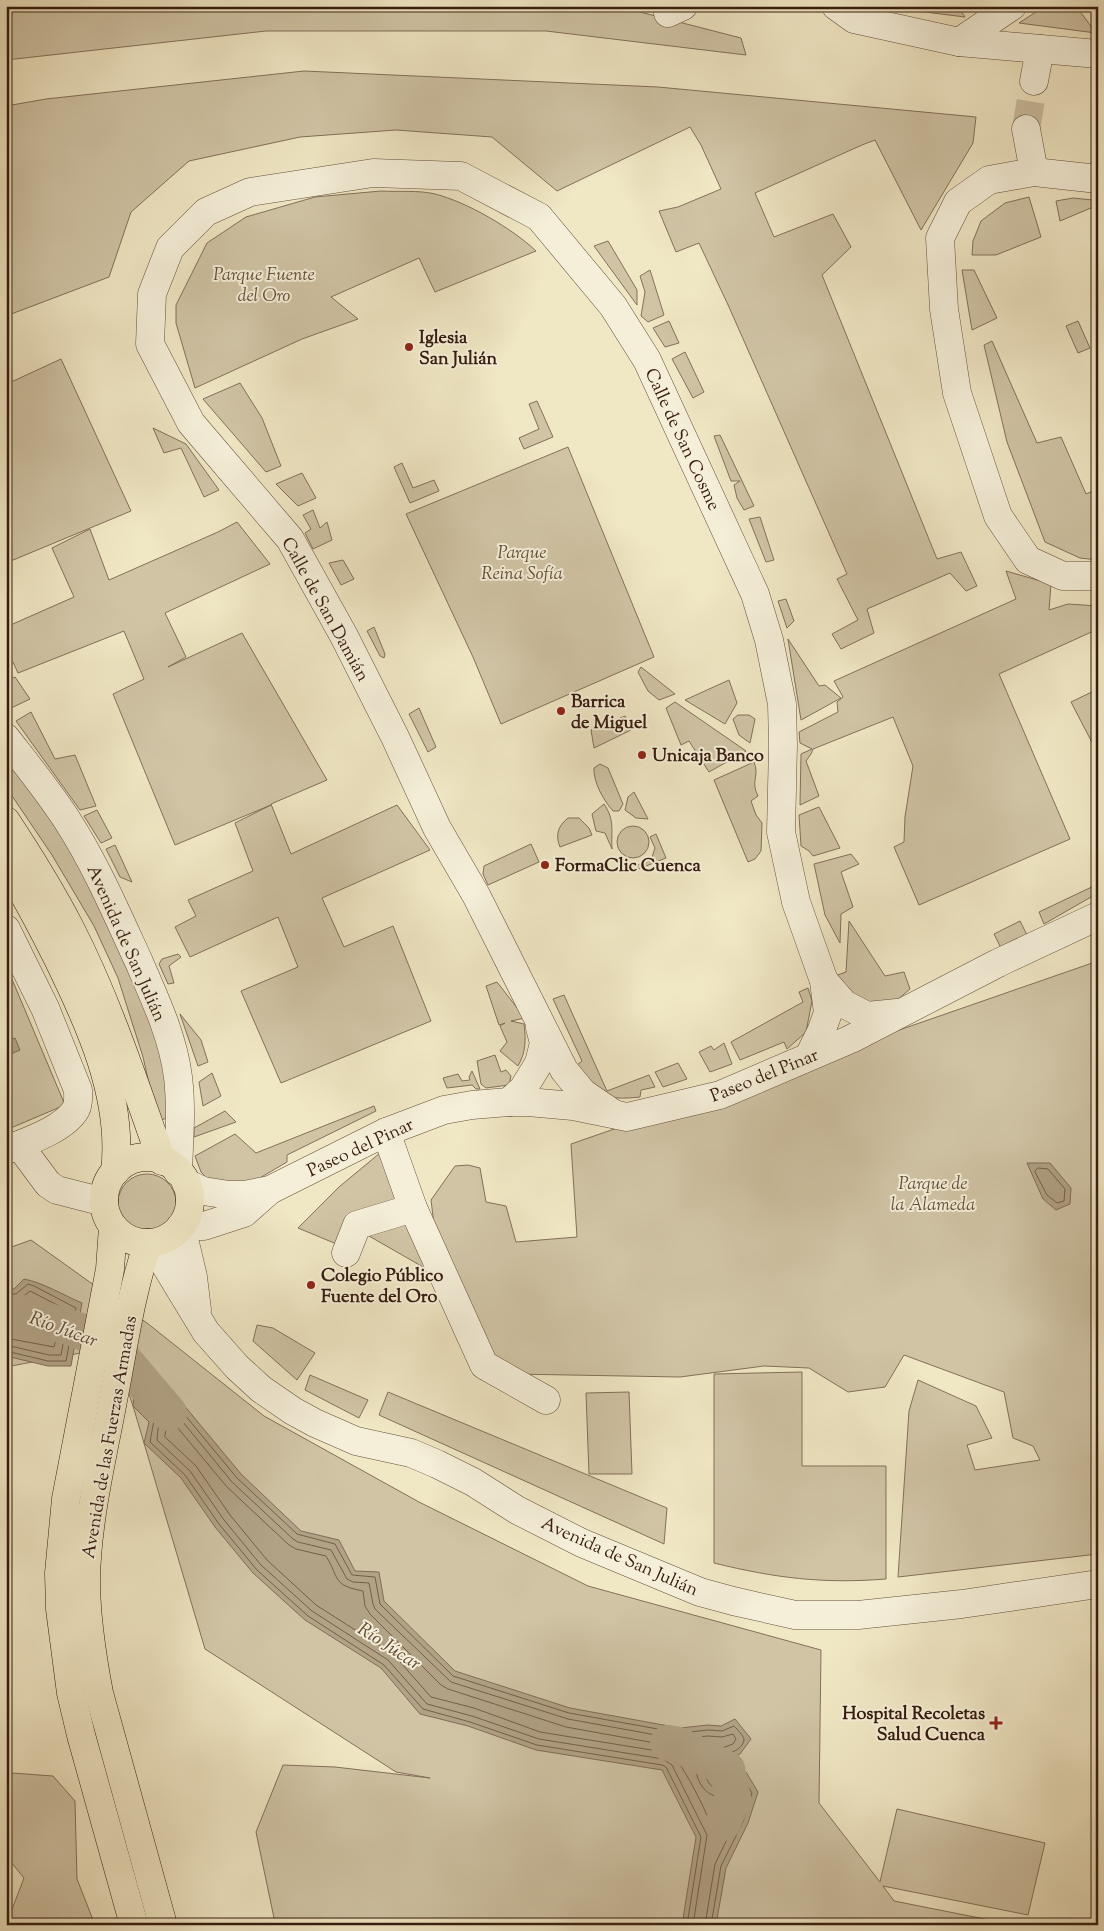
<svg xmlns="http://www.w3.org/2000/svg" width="1104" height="1931" viewBox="0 0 1104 1931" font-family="'Sorts Mill Goudy',serif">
<rect width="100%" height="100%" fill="#f0e7c4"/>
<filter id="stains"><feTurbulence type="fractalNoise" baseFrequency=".004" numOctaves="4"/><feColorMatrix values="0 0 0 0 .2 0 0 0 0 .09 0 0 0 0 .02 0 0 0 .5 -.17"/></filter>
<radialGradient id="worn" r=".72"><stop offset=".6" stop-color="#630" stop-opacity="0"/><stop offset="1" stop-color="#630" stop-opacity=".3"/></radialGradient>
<!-- green -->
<g fill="#d0c4a5" stroke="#83705a">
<path d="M6 6H643L636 11 741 38 746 55 546 31H266L6 60Z"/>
<path d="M897 6H957L965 17 893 8Z"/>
<path d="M1045 6H1076L1096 33 1019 23Z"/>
<path d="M304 71 658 87 976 117 973 143 921 230 875 140 862 145 755 193 774 237 833 214 851 247 822 275 937 559 961 552 977 586 966 591 950 573 867 609 874 633 841 649 832 634 858 620 837 579 847 574 729 307 699 243 676 252 659 211 678 207 721 189 701 145 690 127 557 191 492 137 396 130 300 137 189 161 131 212 109 277 6 316V106L46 99Z"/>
<path d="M381 191C398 192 419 190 435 194 467 202 513 229 536 251L435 292 419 258 331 297 358 319 302 339 195 388 176 323V305L207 243 246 217 315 197Z"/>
<path d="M1029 197 1041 237 996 255H972L973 241 981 221 1005 203Z"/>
<path d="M1073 198 1093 200 1098 203V205L1060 221 1056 201Z"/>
<path d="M608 241 637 290V305L594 246Z"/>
<path d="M650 270 664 315 648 322 641 316 645 292 640 276Z"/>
<path d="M962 270H974L997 318 972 330Z"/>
<path d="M669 321 679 343 665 347 653 328Z"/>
<path d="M1078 321 1090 348 1078 353 1066 326Z"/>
<path d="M992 341 1037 443 1061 437 1086 494 1098 489V560L1080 558 1045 542 1007 442 984 345Z"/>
<path d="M685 352 704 392 693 398 672 359Z"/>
<path d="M61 359 131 511 6 563V378L9 383Z"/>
<path d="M240 383 262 418 281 466 266 472 203 399Z"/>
<path d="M537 401 553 437 524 449 519 438 539 429 529 404Z"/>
<path d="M153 428 186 444 219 490 204 497 181 448 164 453Z"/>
<path d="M720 435 754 506 744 510 737 498 734 485 740 481H731L714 436Z"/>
<path d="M568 447 654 657 501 724 473 657 406 514Z"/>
<path d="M402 463 413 488 434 480 439 491 410 503 394 467Z"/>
<path d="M302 473 316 498 298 506 276 484Z"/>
<path d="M313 510 320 528 327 522 332 540 313 549 305 533 311 529 303 515Z"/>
<path d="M760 517 774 560 766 562 749 519Z"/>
<path d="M237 522 270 564 165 613 186 657 168 667 242 633 327 780 271 804 291 854 397 805 430 850 322 898 344 947 393 926 431 1021 281 1083 241 991 298 967 278 917 190 957 175 927 196 916 188 900 253 871 235 823 271 805 175 845 113 694 144 679 124 631 18 673 13 662 6 665V627L74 597 52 548 90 529 109 580 218 532Z"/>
<path d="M343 560 354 579 341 585 329 563Z"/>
<path d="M1006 571 1051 584 1049 610 1068 604 1098 606V629L999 674 1070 839 919 905 894 847 904 842 905 817 913 766 893 717 813 749 811 754 806 761 819 796 800 805 801 754 812 749 800 743 799 732 838 712 837 702 843 697 834 681 1016 599Z"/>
<path d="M786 599 794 621 787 628 778 601Z"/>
<path d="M374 627 385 654 384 658 380 656 367 631Z"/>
<path d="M788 639 819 686 825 685 841 698 801 720Z"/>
<path d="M641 667 675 694 659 700 648 691 638 672Z"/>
<path d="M15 677 30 699 7 710 6 681Z"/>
<path d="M729 680 737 703 725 724 685 700Z"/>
<path d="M1098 689V754L1071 702Z"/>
<path d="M675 702 746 751 709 772 689 741 681 745 666 708Z"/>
<path d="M419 708 436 747 428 752 409 714Z"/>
<path d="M31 712 55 759 75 755 96 806 80 810 16 721Z"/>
<path d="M738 715H749L755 719 750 743 739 735 733 719Z"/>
<path d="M625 716 631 730 594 748 591 730Z"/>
<path d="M6 756 72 839 141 990 172 1082 167 1117 158 1123 143 1057 118 978 94 926 52 855 6 787Z"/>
<path d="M754 762C760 776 750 781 758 796L751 801 756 815 762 823 761 851 755 859 748 862 714 780Z"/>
<path d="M600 764 608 768 623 804 619 811H613C604 801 593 782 594 768Z"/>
<path d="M634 792 648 819 636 818 625 810 628 797Z"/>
<path d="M604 804C615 820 611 830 612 849L605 833 596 831 592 814Z"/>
<path d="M819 807 840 848 813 856 809 851 801 846 799 815Z"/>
<path d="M97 810 112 838 101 843 84 816Z"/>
<path d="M568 818H579L589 828 592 835 560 847C555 835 558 826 568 818Z"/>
<circle cx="633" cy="842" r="16"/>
<path d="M656 834 666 858 636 870 638 865 652 857 655 848 650 837Z"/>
<path d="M531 844 539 862 488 885 483 874 484 866Z"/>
<path d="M115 845 132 882 120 877 106 849Z"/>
<path d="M851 854 859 864 841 872 853 907 841 914 840 943 825 915 814 864Z"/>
<path d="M1098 884V893L1044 924 1039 912Z"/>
<path d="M849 921 885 976 904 972 910 989 897 1000 861 1005 832 977 846 972Z"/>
<path d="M1020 921 1027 935 1001 948 994 934Z"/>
<path d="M178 954 181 957 169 966 174 983 168 984 159 964 162 959Z"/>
<path d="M1098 961V1554L898 1577 909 1411 918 1380 976 1406 992 1438 967 1445 975 1470 1040 1460 1033 1446 1013 1438 1004 1392 904 1355 885 1387 848 1392 809 1368 764 1366 680 1377 513 1374 478 1337 438 1257 431 1200 455 1166 468 1165 480 1168 486 1202 506 1206 516 1242 577 1237 571 1144Z"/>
<path d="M6 965 65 1105 6 1130Z"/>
<path d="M497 982 525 1018 511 1021 524 1024C526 1040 526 1052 518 1066L500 1051 507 1042 500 1026 505 1023 499 1025 486 986Z"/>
<path d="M808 988 812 1001 806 1032 787 1049 784 1042 740 1060 731 1042 803 1002 799 992Z"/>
<path d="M564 995 607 1091 649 1075 655 1087 641 1090 640 1097C604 1101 596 1095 577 1065L582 1061 553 999Z"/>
<path d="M180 1014 201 1040 208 1062 198 1066Z"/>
<path d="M724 1043 732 1064 710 1072 699 1052 711 1046 714 1050Z"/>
<path d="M495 1055 501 1072 506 1070 511 1076 509 1085 486 1088 481 1084 477 1061Z"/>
<path d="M678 1063 687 1079 663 1087 655 1072Z"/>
<path d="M472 1071 480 1089H476L472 1085 447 1088 443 1078 458 1074 462 1081 470 1080 469 1077Z"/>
<path d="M212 1073 221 1096 203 1106 199 1082Z"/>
<path d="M374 1106 376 1111 287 1155V1162L258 1179 236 1187 211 1183 201 1172 195 1156 235 1134 256 1153Z"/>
<path d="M225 1111 236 1122 194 1137V1128Z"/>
<path d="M386 1148 407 1199 339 1245 298 1228 339 1187Z"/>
<circle cx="147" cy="1203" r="29"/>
<path d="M411 1217 430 1271 369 1236Z"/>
<path d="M31 1240 147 1323 264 1416 419 1502 588 1586 821 1650 819 1803 880 1882 897 1809 1045 1843 1028 1915 883 1886 894 1901 1015 1925H281L274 1918 256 1832 283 1765 335 1767 430 1778 396 1772 205 1649 133 1406 113 1347 11 1366 6 1371V1249Z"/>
<path d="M257 1325 273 1328 315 1353 297 1380 253 1341Z"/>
<path d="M802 1372V1466H886V1579C823 1584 775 1578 714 1563V1374Z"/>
<path d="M310 1375 368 1400 359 1418 305 1390Z"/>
<path d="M388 1392 667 1508 664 1544 379 1415Z"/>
<path d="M629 1392 632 1474H589L586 1393Z"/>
<path d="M12 1773 53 1776 75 1801 77 1879 95 1925H6L24 1878 6 1856V1790Z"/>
</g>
<!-- water -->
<g fill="#b1a286" stroke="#806c56">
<path d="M15 1038 20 1050 6 1056V1041Z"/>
<path d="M1027 1163H1050L1071 1188 1070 1204 1056 1210 1043 1199Z"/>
<path d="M24 1279C44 1283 63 1295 82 1303L71 1366H48L6 1356V1289H14Z"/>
<path d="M139 1351 241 1474 301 1531 339 1540 355 1571 379 1572 384 1601 455 1671 570 1708 680 1728 708 1725 721 1726 735 1719 751 1739 740 1754 714 1763 718 1778 746 1772 758 1792 748 1823 726 1868 716 1925H682L696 1837 662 1770 536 1750 468 1726 420 1714 381 1668 305 1620 253 1573 215 1527 181 1478 144 1443 149 1422 133 1406Z"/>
</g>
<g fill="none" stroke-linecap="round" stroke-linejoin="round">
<!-- shore -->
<g stroke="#745f4a" stroke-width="1">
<path d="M1038 1168 1048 1169 1065 1189 1064 1201 1057 1203 1047 1195 1035 1172Z"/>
<path d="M6 1294H16L28 1284 34 1286 76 1308 66 1361H48L6 1351"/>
<path d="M6 1300H19L30 1291 69 1311 61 1355H49L6 1345"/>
<path d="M6 1307H19L32 1300 61 1316 54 1347 6 1338"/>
<path d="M168 1421H172L227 1487 289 1545 296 1549 326 1556C340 1579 332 1585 363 1591L365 1606 370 1614 441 1685 448 1689 566 1727 677 1747 702 1745V1748C690 1762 696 1790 715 1796L734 1794 736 1796 730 1816 719 1839 715 1838C713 1823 682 1761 670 1753L540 1732 474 1708 431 1697 393 1654 316 1605 267 1560 230 1515 196 1466 165 1437Z"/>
<path d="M687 1925 701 1837 666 1767 662 1765 537 1745 470 1722 423 1709 384 1665 308 1616 257 1570 219 1524 185 1475 150 1442 154 1420 138 1403 142 1368H146L237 1478 297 1534 335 1544 352 1575 375 1577 380 1604 453 1676 569 1713 680 1733 708 1730 722 1731 734 1726C737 1729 744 1736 744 1740 742 1753 721 1755 712 1758L709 1765 716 1782 720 1783 743 1778 752 1793 743 1822 721 1866 711 1925"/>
<path d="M693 1925 707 1835 672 1765 663 1759 539 1739 472 1716 427 1704 388 1660 312 1611 261 1565 224 1520 190 1471 157 1440C159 1412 164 1423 145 1401L147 1383H151L232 1482 293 1539 298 1542 331 1550 347 1579 353 1582 369 1583 373 1604 375 1609 451 1682 568 1719 678 1739 708 1736 722 1737 733 1734 736 1739 733 1744 709 1753 703 1762C703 1767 705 1772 706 1777 712 1795 726 1787 740 1785L745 1793 737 1819 715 1864 705 1925"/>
</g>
<!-- river -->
<g stroke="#b1a286" stroke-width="36">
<path d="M6 1317 23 1313 78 1330 113 1347 169 1413"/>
<path d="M668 1743 679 1745 727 1769 733 1799 723 1823"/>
</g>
<!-- minor-tunnel -->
<path stroke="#cbbea0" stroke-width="28" stroke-dasharray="28 14" stroke-linecap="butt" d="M1026 129 1034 81"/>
<defs>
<g id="minor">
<path d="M836 6 854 19 959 42 1098 54"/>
<path d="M668 13 683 6"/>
<path d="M959 42 1012 6"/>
<path d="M1034 81 1040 49"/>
<path d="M1026 129 1034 172"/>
<path d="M1098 179 1034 172 989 180 958 202 940 238 944 309 957 393 998 516 1028 560 1063 576H1098"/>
<path d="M6 738C27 765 49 792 67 820 96 865 117 914 139 962 155 999 173 1037 178 1077 182 1108 179 1140 178 1172"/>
<path d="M6 929 45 1008 78 1090C78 1096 79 1103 76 1109 65 1129 26 1142 6 1150"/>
<path d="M824 981 844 1004 867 1016 897 1013"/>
<path d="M509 1102 523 1089 539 1063 544 1043 540 1028"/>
<path d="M614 1114 583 1093 564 1070 476 895 437 828 395 737 344 636 290 539 191 423 150 344 152 294 170 248 206 212 250 192 373 173 461 176 539 217 613 306 647 360 755 594 769 640 782 704 783 745 781 832 796 902 824 981 828 1013 821 1032 809 1056"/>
<path d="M386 1132 413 1208 484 1365 546 1400"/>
<path d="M19 1145 48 1184 57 1190 104 1202"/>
<path d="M186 1183 203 1191 229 1195H244L270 1190 386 1132 444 1110 472 1105 509 1102H528L573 1106 627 1117 720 1095 851 1039 998 963 1098 916"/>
<path d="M152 1243 206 1332 237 1367 261 1389 293 1411 315 1423 356 1441 411 1453 437 1464 473 1482 517 1510 582 1543 700 1592 733 1601 795 1615H858L962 1604 1098 1584"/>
<path d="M346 1253 357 1225 413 1208"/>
<path d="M197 1310 193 1277 181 1226H204L244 1213 270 1190"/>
</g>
<g id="major">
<path d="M6 821C29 856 51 891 70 928 108 1002 134 1083 162 1161"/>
<path d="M6 864C25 894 41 925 57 957 89 1022 124 1097 115 1172"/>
<circle cx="147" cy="1200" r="43"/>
<path d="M113 1227 110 1269 66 1499 59 1573 60 1609 71 1693 81 1735 134 1925"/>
<path d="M148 1243C131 1292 124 1344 114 1395 103 1456 87 1518 86 1580 86 1618 92 1656 99 1693L163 1925"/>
</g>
</defs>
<!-- minor casing -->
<use href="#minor" stroke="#644f3c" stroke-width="29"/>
<!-- major casing -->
<use href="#major" stroke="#361c0e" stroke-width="29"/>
<!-- minor -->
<use href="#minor" stroke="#f5efd9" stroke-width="28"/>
<!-- major -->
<use href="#major" stroke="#f0e7c4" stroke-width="28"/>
</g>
<!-- markers -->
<g fill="#8f2418" stroke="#f5efd9" stroke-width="2">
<circle cx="409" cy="347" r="5"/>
<circle cx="561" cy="711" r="5"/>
<circle cx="642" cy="755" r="5"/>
<circle cx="545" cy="865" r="5"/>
<circle cx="311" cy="1285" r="5"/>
<path d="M993.5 1715.5h5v5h5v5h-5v5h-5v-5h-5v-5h5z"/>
</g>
<g text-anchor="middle" stroke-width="4" stroke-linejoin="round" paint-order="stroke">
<!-- park labels -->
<g font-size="18" font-style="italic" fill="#644e3b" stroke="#f5efd9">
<text x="264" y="280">Parque Fuente<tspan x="264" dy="21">del Oro</tspan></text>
<text x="522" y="558">Parque<tspan x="522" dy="21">Reina Sofía</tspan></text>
<text x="933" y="1189">Parque de<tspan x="933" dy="21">la Alameda</tspan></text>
</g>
<!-- poi labels -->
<g font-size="18" font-weight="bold" fill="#361c0e" stroke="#f5efd9" text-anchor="start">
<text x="419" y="343">Iglesia<tspan x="419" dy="21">San Julián</tspan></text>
<text x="571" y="707">Barrica<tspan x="571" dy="21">de Miguel</tspan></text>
<text x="652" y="761">Unicaja Banco</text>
<text x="555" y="871">FormaClic Cuenca</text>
<text x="321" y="1281">Colegio Público<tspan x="321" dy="21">Fuente del Oro</tspan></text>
<text x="985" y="1719" text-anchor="end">Hospital Recoletas<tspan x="985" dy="21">Salud Cuenca</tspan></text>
</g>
<!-- street labels -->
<g font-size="18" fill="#361c0e" stroke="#f5efd9">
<text transform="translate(683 439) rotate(65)" y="6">Calle de San Cosme</text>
<text transform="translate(326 609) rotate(61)" y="6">Calle de San Damián</text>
<text transform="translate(127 943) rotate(66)" y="6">Avenida de San Julián</text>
<text transform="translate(764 1075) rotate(-22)" y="6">Paseo del Pinar</text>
<text transform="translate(360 1147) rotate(-25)" y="6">Paseo del Pinar</text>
<text transform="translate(109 1437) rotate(-80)" y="6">Avenida de las Fuerzas Armadas</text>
<text transform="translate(620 1556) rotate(24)" y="6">Avenida de San Julián</text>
</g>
<!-- water labels -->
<g font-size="19" font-style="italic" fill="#614b38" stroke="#f5efd9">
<text transform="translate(64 1328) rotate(20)" y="7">Río Júcar</text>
<text transform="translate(390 1645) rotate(33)" y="7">Río Júcar</text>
</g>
</g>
<!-- margin -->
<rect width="1104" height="1931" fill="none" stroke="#f0e7c4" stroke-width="25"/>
<rect x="8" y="8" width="1089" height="1916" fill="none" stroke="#361c0e" stroke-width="2.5"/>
<rect x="12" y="12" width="1079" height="1906" fill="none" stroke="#361c0e"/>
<rect width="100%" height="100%" filter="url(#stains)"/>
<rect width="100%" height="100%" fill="url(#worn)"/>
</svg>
